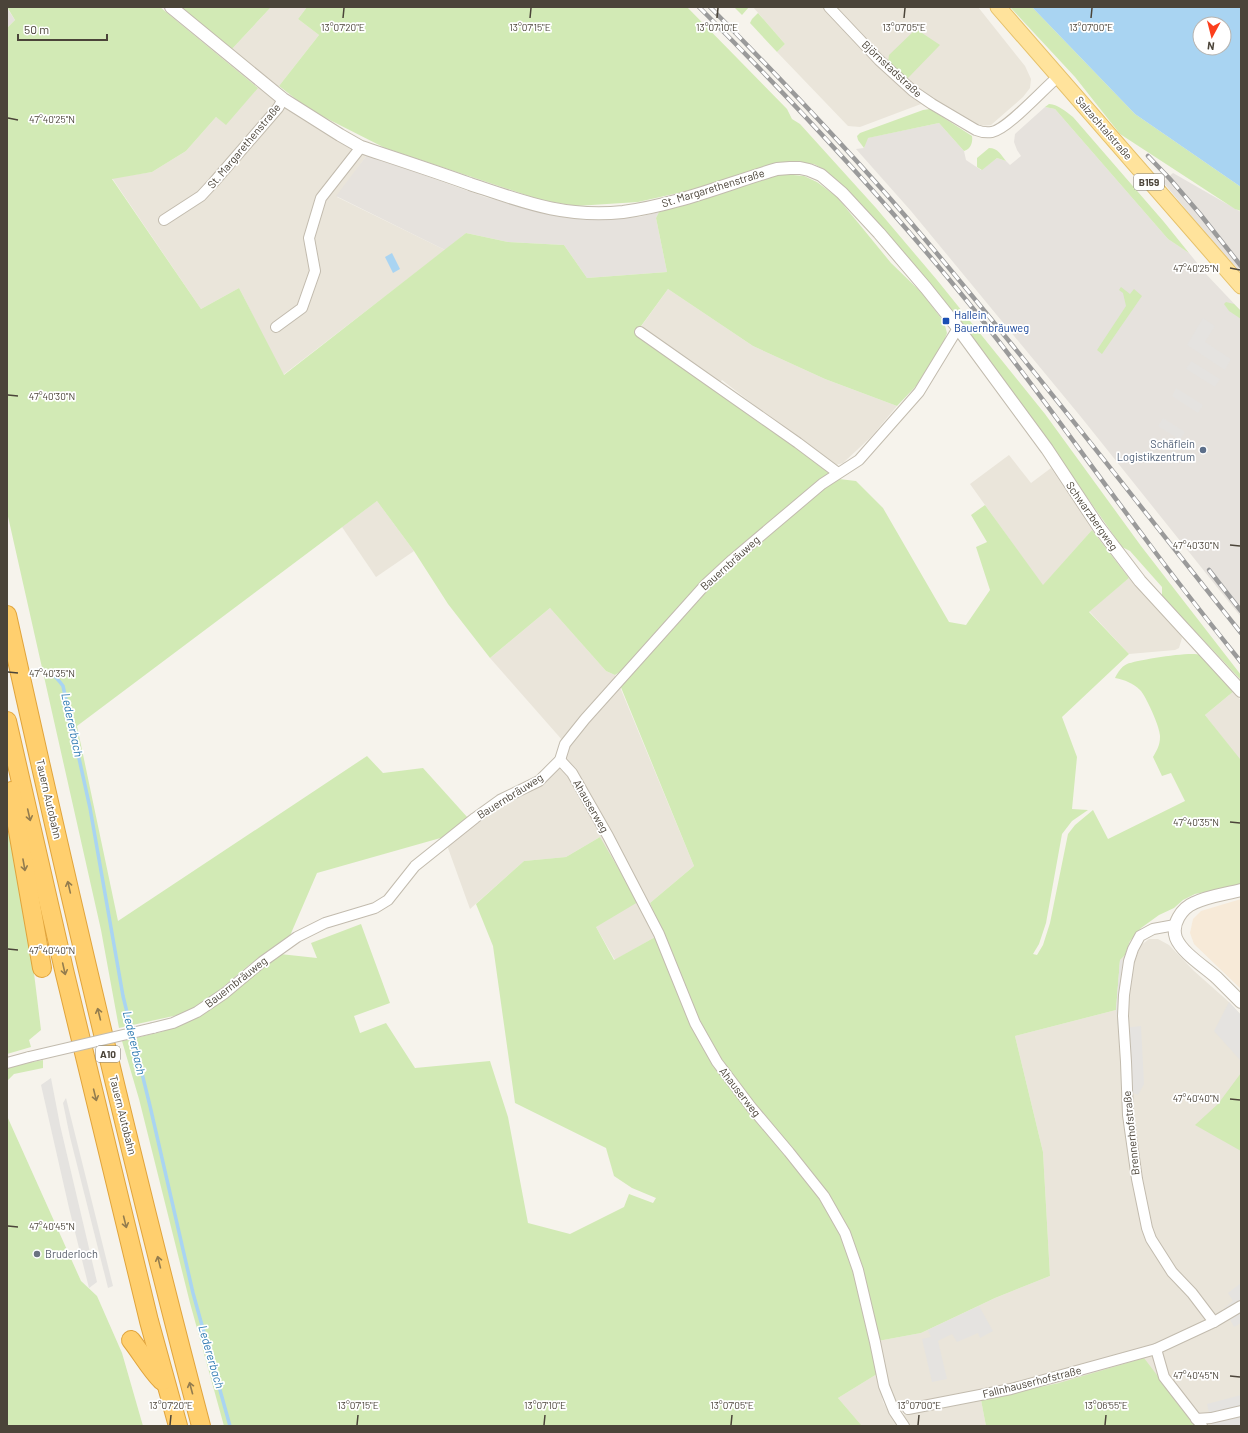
<svg xmlns="http://www.w3.org/2000/svg" width="1248" height="1433" viewBox="0 0 1248 1433" font-family="Barlow,sans-serif">
<rect width="100%" height="100%" fill="#f6f3ec"/>
<!-- residential -->
<g fill="#eae5da">
<path d="M271 7H307L298 19 319 35 279 86 271 94 367 155 337 197 445 250 283 375 239 288 201 309 112 178 152 172 186 151 216 117 226 124 266 78 231 50Z"/>
<path d="M753 7H978L1025 66 1031 79 1030 88 1023 97 991 125 979 126 957 116 952 123 921 104 860 127 848 126 777 52 785 44Z"/>
<path d="M668 289 753 346 825 379 897 406 871 437 843 463 836 465 828 462 818 455 722 380 719 384 640 328Z"/>
<path d="M1009 455 1031 483 1051 468 1092 530 1043 586 970 484Z"/>
<path d="M377 501 414 551 376 577 342 527Z"/>
<path d="M1129 578 1176 628 1182 638 1179 648 1175 650 1129 654 1089 611Z"/>
<path d="M550 608 606 671 615 675 694 866 650 903 662 933 615 960 596 927 600 837 566 857 524 861 470 909 444 837 536 780 556 760 563 741 490 658Z"/>
<path d="M1234 691 1241 701V759L1240 760 1205 715Z"/>
<path d="M1149 939H1158L1169 945 1194 971 1229 1002 1241 1015V1426H1196L1059 1383 1015 1392 958 1397 898 1406 892 1398 878 1341 921 1333 995 1298 1050 1276 1043 1152 1015 1036 1116 1010 1120 960 1125 955 1136 958 1141 945Z"/>
<path d="M877 1374 883 1402 890 1415 899 1426H862L838 1398Z"/>
<path d="M981 1400 986 1426H910L904 1420 902 1415Z"/>
</g>
<!-- commercial -->
<path fill="#f7ead8" d="M1241 899V989L1194 944 1190 933 1193 919 1201 911Z"/>
<!-- industrial -->
<g fill="#e6e2dd">
<path d="M7 8 15 20 7 28Z"/>
<path d="M1045 107 1055 109 1168 239 1189 253 1206 274 1241 311V617L1081 417 911 211 856 149 864 148 867 138 939 123 964 151 966 160 981 170 997 158 1006 161 1010 165 1021 156 1017 150 1014 142 1015 134Z"/>
<path d="M367 155 485 197 556 216 586 220 639 217 659 212 656 218 667 272 587 278 564 245 508 242 466 233 445 250 336 196Z"/>
<path d="M1173 173 1241 212V272L1215 245 1163 182Z"/>
</g>
<!-- green -->
<g fill="#d2eab5">
<path d="M7 7H160L258 88 226 125 216 117 186 151 152 172 112 179 201 309 239 288 284 375 466 233 508 242 564 245 587 278 667 272 656 218 659 212 723 193 767 177 783 174 804 176 817 182 837 197 891 263 922 293 944 322 947 333 943 344 917 385 897 406 825 379 753 346 668 289 636 333 761 424 776 430 829 471 827 475 713 573 624 669 615 675 606 671 550 608 490 658 448 604 414 551 377 501 77 726 118 921 367 756 383 773 423 768 468 818 444 837 317 873 289 938 249 965 204 1003 178 1015 119 1028 101 930 7 512V28L15 20Z"/>
<path d="M180 7H271L231 50Z"/>
<path d="M307 7H687L787 109 792 119 800 124 876 208 937 280 1045 414 1141 546 1241 675V680L1162 596V587L1130 551 1122 547 1015 395 940 295 848 190 825 170 814 164 783 162 771 165 709 186 638 202 576 206 541 200 385 148 310 110 279 86 319 35 298 19Z"/>
<path d="M734 7H749L742 15Z"/>
<path d="M1010 7H1032L1135 114 1241 187V211L1235 209 1120 134 1075 77Z"/>
<path d="M758 13 785 44 777 52 750 23 752 19Z"/>
<path d="M916 29 940 45 907 79 888 62 889 55Z"/>
<path d="M1049 104C1059 105 1065 111 1073 117L1164 222 1189 253 1168 239 1055 109 1045 107Z"/>
<path d="M930 109 972 136C973 142 971 149 964 151L939 123 868 138 864 148 858 140 857 136 860 133 923 110Z"/>
<path d="M989 148C998 148 1001 155 1006 161L997 158 982 170 977 167V158Z"/>
<path d="M1121 287 1130 294 1134 289 1142 296 1102 354 1097 350 1126 306 1123 293 1119 290Z"/>
<path d="M1226 302 1234 304 1241 311V319L1229 311 1224 304Z"/>
<path d="M839 479 856 481 883 508 949 622 966 625 990 590 976 547 987 542 971 515 985 505 1043 585 1092 530 1129 578 1089 612 1129 654 1062 717 1077 757 1072 809 1088 810 1072 821 1062 834 1046 923 1039 944 1033 954 1037 955 1043 945 1050 923 1068 834 1075 825 1093 810 1108 839 1185 801 1171 773 1162 776 1153 757C1157 750 1160 745 1160 737 1161 729 1146 696 1140 690 1133 683 1125 680 1115 678 1118 672 1121 667 1127 664 1137 660 1192 651 1200 655 1208 659 1227 684 1234 691L1205 715 1240 759H1241V885L1195 894 1183 900 1174 908 1159 915 1141 928 1130 941 1125 955 1120 960 1116 1010 1015 1036 1043 1152 1050 1276 995 1298 921 1333 878 1341 846 1225 743 1092 706 1035 689 1001 650 903 694 866 620 685 705 589 829 482Z"/>
<path d="M7 814 33 965 41 1030 29 1040 31 1047 7 1054Z"/>
<path d="M600 837 638 902 596 927 614 960 657 936 696 1031 834 1217 853 1265 877 1374 838 1398 862 1426H224L190 1303 139 1099 122 1041 161 1032 181 1025 207 1012 256 972 280 954 317 958 311 943 361 924 390 1003 354 1016 360 1033 386 1023 415 1068 490 1061 508 1117 528 1223 570 1234 624 1207 629 1194 653 1203 656 1198 632 1188 614 1176 606 1148 515 1103 493 946 476 904 524 861 566 857Z"/>
<path d="M43 1060V1068L14 1074 7 1081V1067Z"/>
<path d="M1241 1073V1151L1195 1125 1218 1104Z"/>
<path d="M7 1116 81 1281 97 1296 122 1353 143 1426H7Z"/>
<path d="M1144 1358 1196 1426H986L981 1400 1059 1383Z"/>
</g>
<!-- parking -->
<g fill="#e5e3e0">
<path d="M1203 318 1215 326 1205 342 1231 359 1225 370 1187 345Z"/>
<path d="M1191 361 1220 379 1215 387 1186 369Z"/>
<path d="M1176 388 1203 405 1198 413 1172 396Z"/>
<path d="M1163 418 1185 432 1180 440 1158 426Z"/>
<path d="M1120 960 1129 961 1124 1028 1141 1026 1144 1084 1138 1095 1126 1090 1116 1010Z"/>
<path d="M1229 1002 1241 1015V1061L1214 1031Z"/>
<path d="M51 1078 60 1125 97 1282 89 1288 69 1208 41 1085Z"/>
<path d="M66 1098 113 1286 108 1288 70 1137 63 1103Z"/>
<path d="M1241 1283V1323L1234 1327 1224 1308 1233 1301 1228 1293Z"/>
<path d="M979 1306 993 1331 980 1338 978 1333 957 1342 952 1334 938 1341 947 1379 932 1382 922 1339 931 1337 928 1330Z"/>
<path d="M1241 1395V1425L1235 1426H1212L1207 1404Z"/>
</g>
<!-- water -->
<g fill="#a9d4f2" fill-rule="evenodd">
<path d="M1032 7H1241V187L1135 114ZM1200 24H1224V48H1200Z"/>
<path d="M392 253 400 269 393 273 385 257Z"/>
</g>
<g fill="none" stroke-linecap="round" stroke-linejoin="round">
<!-- stream -->
<path stroke="#a9d4f2" stroke-width="3.5" d="M38 670C51 672 55 675 63 686L90 808 123 996 150 1106 193 1293 230 1426"/>
<defs>
<g id="minor">
<path d="M829 7 879 60 913 91 932 104 976 130C981 132 986 133 992 132 1008 129 1044 88 1059 76"/>
<path d="M164 220 201 196 214 182 278 108 283 99"/>
<path d="M276 327 302 308 315 271 309 238 321 198 361 147"/>
<path d="M640 332 798 443 838 473"/>
<path d="M560 760 572 773 608 836 659 934 695 1023 717 1062 751 1107 789 1152 824 1196 845 1233 858 1270 875 1342 884 1386 894 1411 904 1426"/>
<path d="M1175 925 1153 929 1140 936 1133 949 1129 961 1124 995 1123 1016 1126 1062 1128 1115 1137 1179 1147 1228 1151 1239 1172 1272 1192 1293 1214 1322"/>
<path d="M153 1028 173 1023 197 1012 225 993 262 962 297 937 325 923 375 908 388 900 415 866 475 818 500 800 539 781 560 760 565 744 585 719 705 585 732 560 822 484 859 460 919 392 958 328"/>
<path d="M7 1063 29 1057"/>
<path d="M1156 1349 1164 1377 1202 1426"/>
<path d="M908 1409 1011 1389 1156 1349 1214 1322 1241 1306"/>
<path d="M1196 1419 1211 1418 1241 1411"/>
</g>
<g id="tertiary">
<path d="M171 7 283 99 340 135 361 147C397 159 434 171 470 184 524 202 564 218 623 212 677 205 726 184 777 169L790 168H800L809 170 821 175 842 193 879 233 926 288 958 328 1047 449 1098 526 1140 581 1241 691"/>
<path d="M1241 890C1226 894 1208 896 1194 903 1182 908 1171 924 1176 938 1182 953 1205 967 1217 978 1225 986 1233 994 1241 1002"/>
</g>
<path id="primary" d="M998 7 1241 286"/>
<g id="motorway">
<path d="M7 615C67 886 130 1157 201 1426"/>
<path d="M7 721 65 974 149 1321 178 1426"/>
<path d="M11 791 42 968"/>
<path d="M131 1340C142 1354 150 1369 162 1381"/>
</g>
</defs>
<!-- minor casing -->
<use href="#minor" stroke="#c2bbae" stroke-width="12"/>
<!-- tertiary casing -->
<use href="#tertiary" stroke="#c2bbae" stroke-width="14"/>
<!-- primary casing -->
<use href="#primary" stroke="#e6c16a" stroke-width="17"/>
<!-- motorway casing -->
<use href="#motorway" stroke="#e0a43c" stroke-width="20"/>
<!-- minor -->
<use href="#minor" stroke="#fff" stroke-width="10"/>
<!-- tertiary -->
<use href="#tertiary" stroke="#fff" stroke-width="12"/>
<!-- primary -->
<use href="#primary" stroke="#ffe39c" stroke-width="15"/>
<!-- motorway -->
<use href="#motorway" stroke="#ffcf6e" stroke-width="18"/>
<defs>
<g id="rail">
<path d="M699 7C793 101 883 198 967 301 1030 379 1087 461 1147 541 1177 582 1209 622 1241 662"/>
<path d="M710 7C777 75 844 145 907 218 1022 353 1130 494 1241 633"/>
<path d="M1148 156 1170 179 1200 214 1241 266"/>
<path d="M1209 570 1241 611"/>
</g>
</defs>
<!-- rail casing -->
<use href="#rail" stroke="#9a9a9a" stroke-width="4.5"/>
<!-- rail -->
<use href="#rail" stroke="#fff" stroke-width="3" stroke-dasharray="9" stroke-linecap="butt"/>
<defs>
<path id="minor-bridge" d="M29 1057 153 1028"/>
</defs>
<!-- minor-bridge casing -->
<use href="#minor-bridge" stroke="#c2bbae" stroke-width="12" stroke-linecap="butt"/>
<!-- minor-bridge -->
<use href="#minor-bridge" stroke="#fff" stroke-width="10"/>
</g>
<!-- one-way arrows -->
<defs><path id="oneway-shaft" d="M-6 0H5M1.5-3L5.5 0L1.5 3" fill="none" stroke-width="1.6" stroke-linecap="round" stroke-linejoin="round"/></defs>
<g stroke="#937c4e">
<use href="#oneway-shaft" transform="translate(29 815) rotate(77)"/>
<use href="#oneway-shaft" transform="translate(24 865) rotate(80)"/>
<use href="#oneway-shaft" transform="translate(69 887) rotate(-103)"/>
<use href="#oneway-shaft" transform="translate(64 969) rotate(77)"/>
<use href="#oneway-shaft" transform="translate(99 1014) rotate(-104)"/>
<use href="#oneway-shaft" transform="translate(95 1095) rotate(76)"/>
<use href="#oneway-shaft" transform="translate(125 1222) rotate(76)"/>
<use href="#oneway-shaft" transform="translate(159 1262) rotate(-104)"/>
<use href="#oneway-shaft" transform="translate(191 1388) rotate(-105)"/>
</g>
<!-- ticks -->
<path fill="none" stroke="#4b4439" stroke-width="1.5" d="M343 18 344 8M530 18 531 8M717 18 718 8M904 18 905 8M1091 18 1092 8M8 118 18 120M1230 268 1240 270M8 395 18 396M1230 545 1240 546M8 672 18 673M1230 822 1240 823M8 949 18 950M1230 1099 1240 1100M8 1226 18 1227M1230 1376 1240 1377M170 1425 171 1415M357 1425 358 1415M544 1425 545 1415M731 1425 732 1415M918 1425 919 1415M1105 1425 1106 1415"/>
<!-- markers -->
<rect fill="#1a4fb4" stroke="#fff" stroke-width="1.5" x="942" y="317" width="8" height="8" rx="2"/>
<circle fill="#5c6f8a" stroke="#fff" stroke-width="1.5" cx="1203" cy="450" r="4"/>
<circle fill="#6b7280" stroke="#fff" stroke-width="1.5" cx="37" cy="1254" r="4"/>
<g text-anchor="middle" stroke-width="3.5" stroke-linejoin="round" paint-order="stroke">
<!-- shield labels -->
<g fill="#fff" stroke="#817c74" stroke-width="1">
<rect x="1134" y="174" width="30" height="16" rx="3"/>
<rect x="96" y="1046" width="24" height="16" rx="3"/>
</g>
<g font-size="10" font-weight="bold" fill="#4b4439">
<text x="1149" y="186">B159</text>
<text x="108" y="1058">A10</text>
</g>
<!-- street labels -->
<g font-size="11" fill="#4b4439" stroke="#fff">
<text transform="translate(892 69) rotate(43)" y="4">Björnstadstraße</text>
<text transform="translate(1104 128) rotate(49)" y="4">Salzachtalstraße</text>
<text transform="translate(244 146) rotate(-50)" y="4">St. Margarethenstraße</text>
<text transform="translate(713 188) rotate(-17)" y="4">St. Margarethenstraße</text>
<text transform="translate(1092 516) rotate(55)" y="4">Schwarzbergweg</text>
<text transform="translate(730 563) rotate(-42)" y="4">Bauernbräuweg</text>
<text transform="translate(510 796) rotate(-32)" y="4">Bauernbräuweg</text>
<text transform="translate(49 799) rotate(77)" y="4">Tauern Autobahn</text>
<text transform="translate(591 806) rotate(60)" y="4">Ahauserweg</text>
<text transform="translate(236 982) rotate(-38)" y="4">Bauernbräuweg</text>
<text transform="translate(740 1092) rotate(52)" y="4">Ahauserweg</text>
<text transform="translate(123 1115) rotate(76)" y="4">Tauern Autobahn</text>
<text transform="translate(1131 1133) rotate(-96)" y="4">Brennerhofstraße</text>
<text transform="translate(1032 1382) rotate(-14)" y="4">Fallnhauserhofstraße</text>
</g>
<!-- transit labels -->
<g font-size="11" fill="#164399" stroke="#fff" text-anchor="start">
<text x="954" y="319">Hallein<tspan x="954" dy="13">Bauernbräuweg</tspan></text>
</g>
<!-- service labels -->
<g font-size="11" fill="#4e5e75" stroke="#fff" text-anchor="end">
<text x="1195" y="448">Schäflein<tspan x="1195" dy="13">Logistikzentrum</tspan></text>
</g>
<!-- worship labels -->
<g font-size="11" fill="#5b616d" stroke="#fff" text-anchor="start">
<text x="45" y="1258">Bruderloch</text>
</g>
<!-- water labels -->
<g font-size="12" font-style="italic" fill="#2e7ab2" stroke="#fff">
<text transform="translate(72 725) rotate(78)" y="4">Ledererbach</text>
<text transform="translate(134 1043) rotate(77)" y="4">Ledererbach</text>
<text transform="translate(211 1357) rotate(74)" y="4">Ledererbach</text>
</g>
</g>
<g font-size="10" text-anchor="middle" fill="#4b4439" stroke="#fff" stroke-width="3.5" stroke-linejoin="round" paint-order="stroke">
<text x="343" y="31">13°07'20"E</text>
<text x="530" y="31">13°07'15"E</text>
<text x="717" y="31">13°07'10"E</text>
<text x="904" y="31">13°07'05"E</text>
<text x="1091" y="31">13°07'00"E</text>
<text x="52" y="123">47°40'25"N</text>
<text x="1196" y="272">47°40'25"N</text>
<text x="52" y="400">47°40'30"N</text>
<text x="1196" y="549">47°40'30"N</text>
<text x="52" y="677">47°40'35"N</text>
<text x="1196" y="826">47°40'35"N</text>
<text x="52" y="954">47°40'40"N</text>
<text x="1196" y="1102">47°40'40"N</text>
<text x="52" y="1230">47°40'45"N</text>
<text x="1196" y="1379">47°40'45"N</text>
<text x="171" y="1409">13°07'20"E</text>
<text x="358" y="1409">13°07'15"E</text>
<text x="545" y="1409">13°07'10"E</text>
<text x="732" y="1409">13°07'05"E</text>
<text x="919" y="1409">13°07'00"E</text>
<text x="1106" y="1409">13°06'55"E</text>
</g>
<!-- border -->
<rect width="1248" height="1433" fill="none" stroke="#4b4439" stroke-width="16"/>
<!-- north arrow -->
<g transform="translate(1212 36) rotate(187)"><circle r="19" fill="#ffffff" stroke="#b7b4b0"/>
<path d="M0-3L7 15L0 10L-7 15Z" fill="#fc3f1d"/>
<text y="-6" font-size="11" font-weight="bold" text-anchor="middle" fill="#4b4439">N</text>
</g>
<!-- scale -->
<path d="M18 34v6h89v-6" fill="none" stroke="#4b4439" stroke-width="2"/>
<text x="24" y="34" font-size="12" fill="#4b4439" stroke="#ffffff" stroke-width="3" paint-order="stroke">50 m</text>
</svg>
